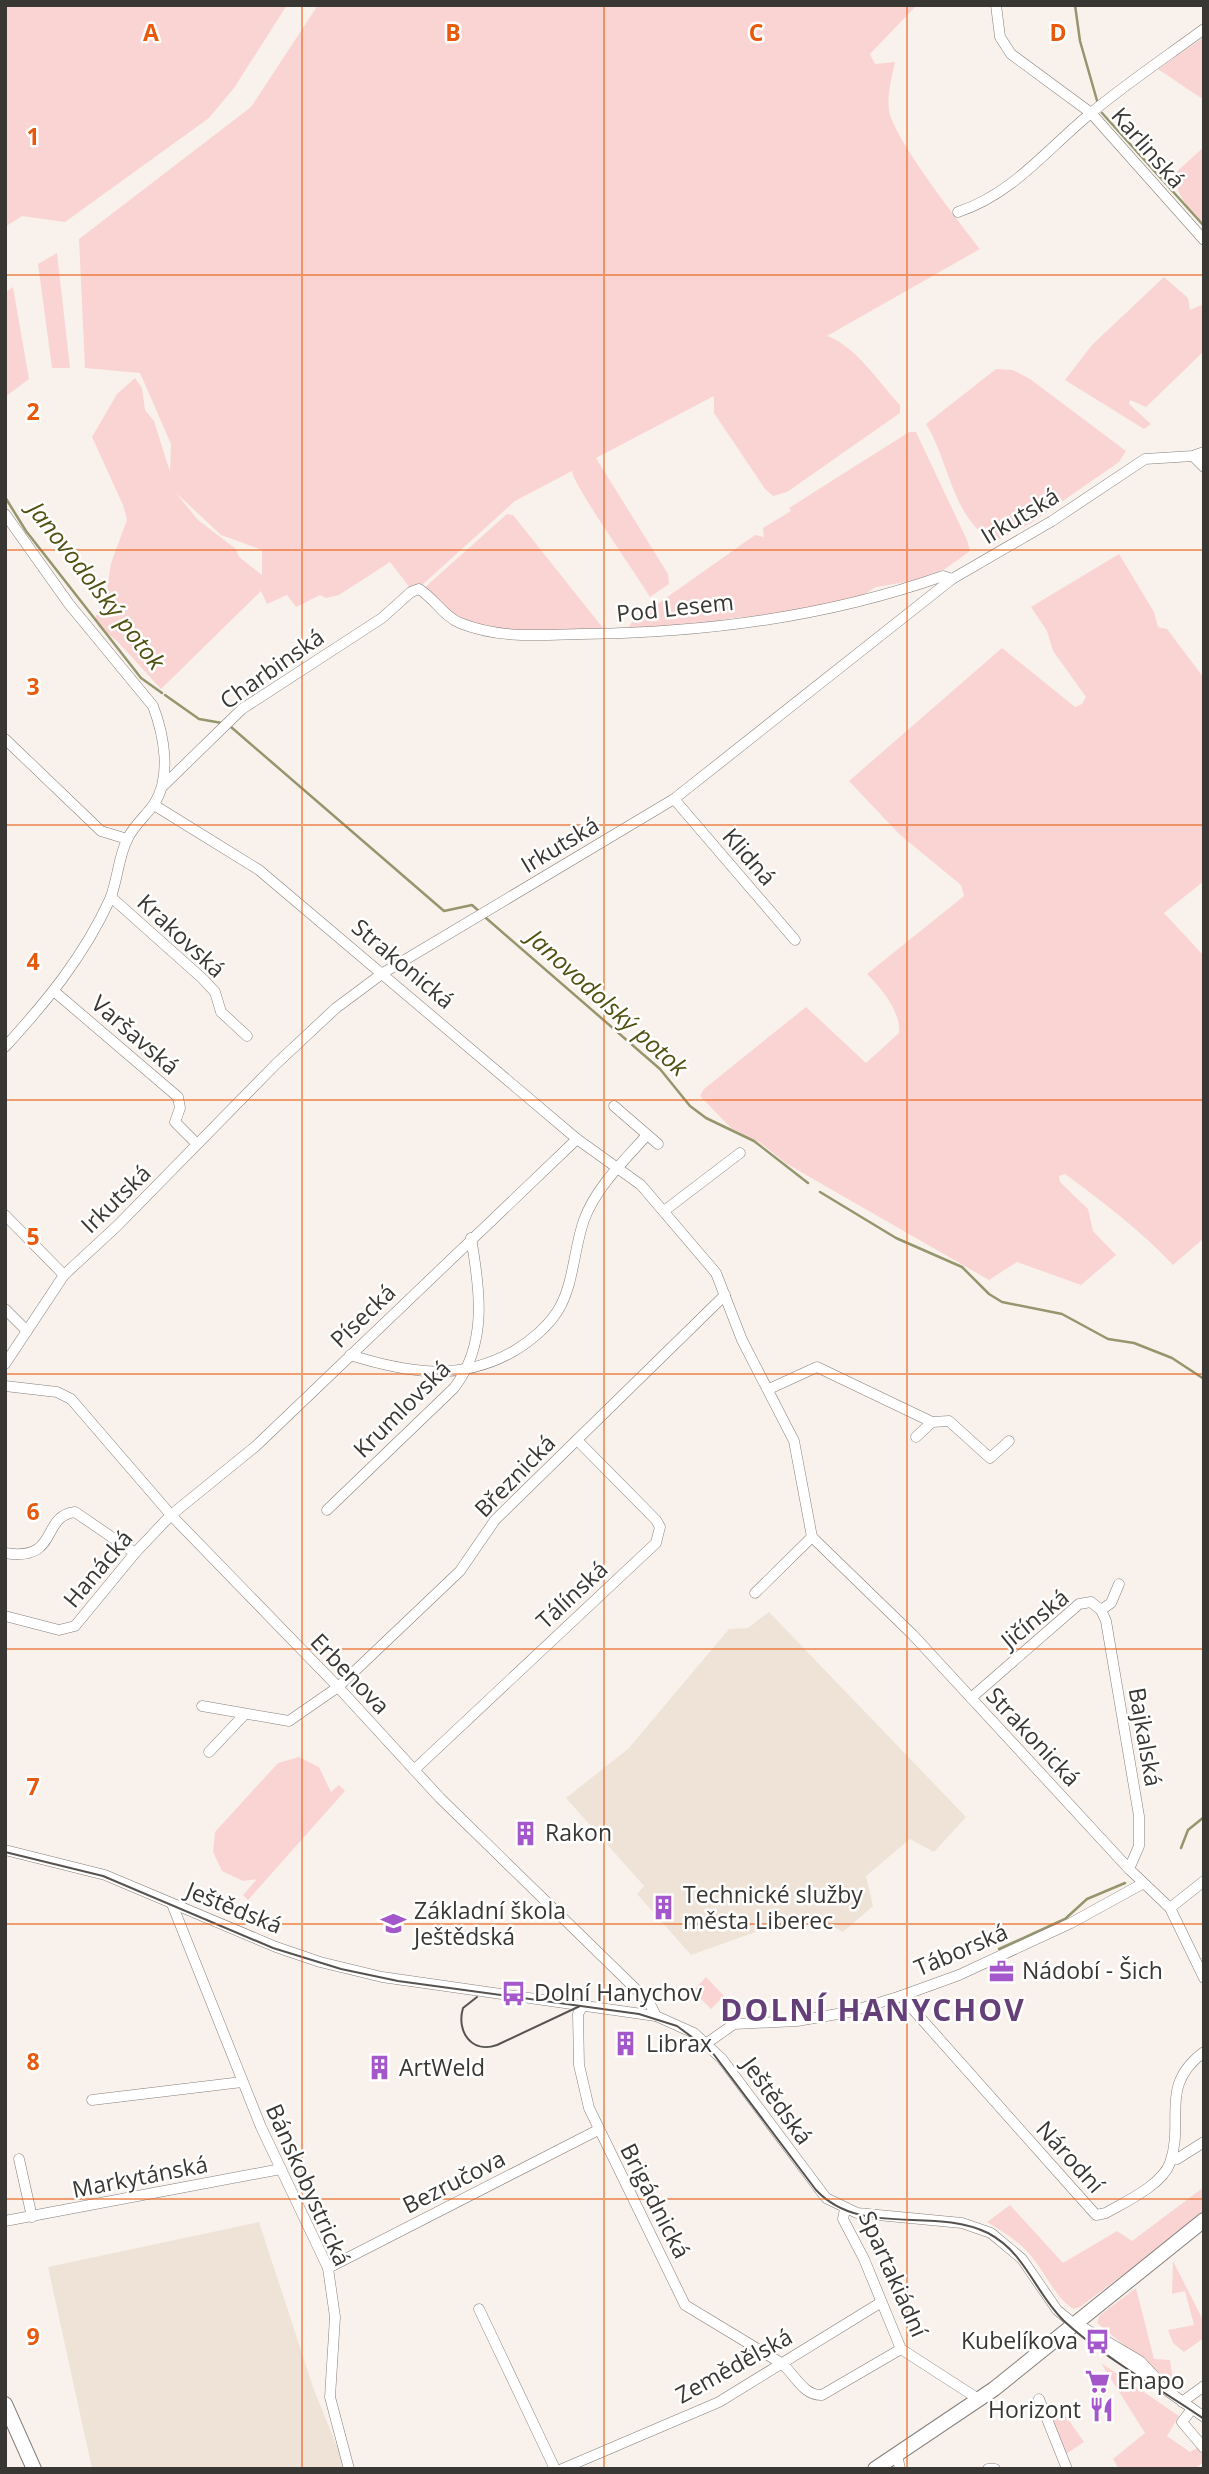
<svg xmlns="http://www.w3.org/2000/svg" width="1209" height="2474" viewBox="0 0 1209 2474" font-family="'Open Sans',sans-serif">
<rect width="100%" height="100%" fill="#f9f2ec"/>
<!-- built -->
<g fill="#efe3d8">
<path d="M769 1612 966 1817 934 1852 910 1839 866 1876 873 1906 843 1932 814 1916 782 1930 764 1929 691 1955 637 1894 644 1886 566 1798 628 1749 729 1629 748 1628Z"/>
<path d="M259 2222 314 2390 346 2469H92L48 2267Z"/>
</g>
<!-- green -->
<g fill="#fad4d3" fill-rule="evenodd">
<path d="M5 5H287L234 88 209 118 65 222 22 216 5 227Z"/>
<path d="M318 5H917L870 54 875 64 895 62C892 76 887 95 889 110 893 138 960 223 980 249L827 336C855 345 880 384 900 405V413L787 492 773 496 765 489 714 413V396L596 458 668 574 669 584 650 597C638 577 572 483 572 471L515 501 422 585 410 588 390 562 339 595 326 598 320 595 296 607 287 595 267 604 261 591 161 689 118 642 98 626 95 618 106 596 111 563 127 520 123 505 92 437 117 394 135 378 142 388 145 410 154 421 170 472 171 444 140 373 85 368 79 239 251 107ZM176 493 221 535 262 550V575L239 557 236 549 198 520Z"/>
<path d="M1204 37V100L1158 69Z"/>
<path d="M1204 147V220L1201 222C1188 207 1176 195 1174 174Z"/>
<path d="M57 253 70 368H52L38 264Z"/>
<path d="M1164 277 1188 298 1190 310 1204 304V351L1146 407 1130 400 1129 404 1151 424 1144 429 1065 380 1092 345Z"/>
<path d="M13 287 29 379 5 397V293Z"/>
<path d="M996 369 1013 370 1030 379 1126 451 1119 462 1031 523 994 542C951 517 950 462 926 424Z"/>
<path d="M909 432H916L967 540 970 551 945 569 912 581 876 587 863 595 811 612 732 618 669 630H627L632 622 755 535 764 537 763 528 791 511 789 508Z"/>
<path d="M507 514 513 515 603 628C563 630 485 636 452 614 442 607 433 597 423 589Z"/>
<path d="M1119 554 1154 612 1158 627 1167 629 1204 678V881L1164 913 1204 956V1238L1173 1265C1140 1230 1104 1203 1065 1174L1059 1176 1060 1182 1088 1209 1093 1231 1116 1255 1081 1285 1017 1262 989 1280 787 1164 759 1142 731 1128 700 1096 704 1089 806 1007 866 1063 899 1033C901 1011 881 988 867 974L964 896 961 885 899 834 849 781 1002 648 1075 707 1082 704 1086 697 1053 651 1047 631 1031 607Z"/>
<path d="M299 1757 319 1767 331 1792 339 1785 345 1791 248 1900 243 1895 257 1879 243 1881 222 1871 213 1852 215 1832 278 1763Z"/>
<path d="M706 1977 724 1996 711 2009 693 1991Z"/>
<path d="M1204 2187V2214L1080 2307 1073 2309C1056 2297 1047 2277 1035 2261 1022 2243 1005 2233 987 2222L1010 2205 1063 2263 1117 2231 1132 2241Z"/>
<path d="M1173 2261 1203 2320 1204 2338 1184 2352 1173 2343 1168 2330 1194 2325 1185 2291 1172 2294Z"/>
<path d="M1136 2288 1154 2359 1170 2360 1174 2386 1097 2323 1100 2315Z"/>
<path d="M1101 2363 1179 2416 1167 2436 1190 2452 1200 2446 1204 2462 1194 2469H1119L1113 2459 1145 2433Z"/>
<path d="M1063 2412 1084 2442 1066 2454 1052 2417Z"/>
</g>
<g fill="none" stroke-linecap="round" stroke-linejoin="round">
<!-- stream -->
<g stroke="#95956e" stroke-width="2.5">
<path d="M1075 5 1080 41 1098 104"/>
<path d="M1102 113 1204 226"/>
<path d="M5 497 26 531 141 678 162 693"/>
<path d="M165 695 199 719 222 723"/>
<path d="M231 727 444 911 472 905 480 912"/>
<path d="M486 918 660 1069 690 1106 706 1118 754 1141 808 1183"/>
<path d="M820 1192 896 1238 962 1267 989 1294 1002 1302 1062 1314 1108 1339 1134 1343 1172 1358 1204 1379"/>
<path d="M1181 1848 1188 1830 1204 1817"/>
<path d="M999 1949 1065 1919 1087 1899 1125 1883"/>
</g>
<defs>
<g id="street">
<path d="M996 5 1000 37 1011 54 1091 113 1204 240"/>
<path d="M958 212C1013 194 1047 149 1091 113 1127 83 1166 57 1204 29"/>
<path d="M1193 456 1204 467"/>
<path d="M5 514 69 604 153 706C164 735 172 777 154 804 146 816 134 825 128 838 118 856 118 880 110 899 84 956 47 1001 5 1047"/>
<path d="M5 739 101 831 127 839"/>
<path d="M163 786 242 709 382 618 411 592 419 589C434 598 444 617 460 623 500 639 539 635 581 634 703 633 827 617 943 576L952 579"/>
<path d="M674 799 795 940"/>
<path d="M154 805 259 870 577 1139 641 1185 716 1273 742 1340 794 1441 812 1537 913 1635 1129 1869 1170 1908 1204 1978"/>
<path d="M111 897 203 979 215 992 221 1012 247 1036"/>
<path d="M55 992 178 1097 180 1108 175 1122 197 1144"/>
<path d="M614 1106 658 1144"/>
<path d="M664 1211 740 1153"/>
<path d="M5 1215 64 1275"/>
<path d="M5 1309 27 1331"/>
<path d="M350 1355C408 1373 460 1382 514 1351 531 1341 550 1325 560 1307 574 1281 574 1248 584 1220 596 1187 625 1160 647 1135"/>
<path d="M5 1364 64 1275 117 1226 276 1064 336 1008 383 973 674 799 952 579 1052 521 1145 459 1193 456 1204 452"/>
<path d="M5 1386 57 1392 71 1399 171 1515 338 1687 440 1798 649 2002 656 2016"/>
<path d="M769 1389 817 1367 932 1422 949 1421 990 1458 1009 1441"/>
<path d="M916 1437 932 1422"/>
<path d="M327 1510 454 1388C488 1344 480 1289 471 1238"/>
<path d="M5 1553C60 1562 40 1516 75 1512L135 1553"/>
<path d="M755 1593 812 1537"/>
<path d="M1101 1610 1106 1621 1139 1816V1846L1129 1869"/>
<path d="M5 1616 59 1630 75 1626 135 1553 171 1515 256 1446 577 1139"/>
<path d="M971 1698 1079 1604 1091 1602 1101 1610 1111 1603 1119 1584"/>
<path d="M202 1706 289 1721 338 1687 460 1571 495 1520 725 1295"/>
<path d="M209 1752 245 1714"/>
<path d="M414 1770 656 1543 660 1527 656 1520 577 1440"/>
<path d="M5 1850 105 1875 276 1947 320 1962 382 1977 656 2016 694 2033 722 2059 826 2198 857 2213 962 2223 991 2233 1022 2259 1057 2310 1074 2324 1204 2417"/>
<path d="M172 1904 261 2127 328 2268 335 2317 330 2397 349 2469"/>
<path d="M1170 1908 1204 1881"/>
<path d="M901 1996 1096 2215 1106 2213C1125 2202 1162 2185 1170 2163 1185 2120 1158 2086 1204 2052"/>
<path d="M583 2005 578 2014 579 2065 589 2108 685 2305 781 2363C795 2374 803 2396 822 2395L901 2349"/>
<path d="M707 2043 734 2024 797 2021 849 2012 901 1996 959 1975 1071 1923 1142 1884"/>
<path d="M92 2100 242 2082"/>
<path d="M19 2159 32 2217"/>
<path d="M1177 2159 1204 2142"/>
<path d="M845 2209 843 2219 864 2259 901 2349 980 2400"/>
<path d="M5 2221 281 2169"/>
<path d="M328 2268 598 2130"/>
<path d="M479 2309 555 2469"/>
<path d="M1084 2328 1140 2361 1157 2379"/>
<path d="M1039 2399 1067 2469"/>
<path d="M1182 2402 1204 2386"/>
<path d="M1192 2409 1182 2422 1204 2448"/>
<path d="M897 2454 900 2469"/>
<path d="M562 2469 719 2402 880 2303"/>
<path d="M988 2469H995"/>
</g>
<g id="secondary">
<path d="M5 2404 34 2469"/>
<path d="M875 2469 994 2389 1204 2220"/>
</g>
</defs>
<!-- street casing -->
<use href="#street" stroke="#857f7a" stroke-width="11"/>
<!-- secondary casing -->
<use href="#secondary" stroke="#857f7a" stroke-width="16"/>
<!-- street -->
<use href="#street" stroke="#fff" stroke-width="10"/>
<!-- secondary -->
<use href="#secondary" stroke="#fff" stroke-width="14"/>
<!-- tram -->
<g stroke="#55524f" stroke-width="2">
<path d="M5 1852 103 1876 273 1948 341 1969 398 1981 639 2014 677 2026 712 2052 816 2190C861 2238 933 2206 988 2233 1026 2253 1035 2293 1064 2321 1104 2358 1159 2388 1204 2419"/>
<path d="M477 1997 463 2008C456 2032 472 2054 497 2045L580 2006"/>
</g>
</g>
<!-- grid -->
<path fill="none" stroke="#e8590c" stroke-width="2" stroke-opacity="0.55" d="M302 5V2469M604 5V2469M907 5V2469M5 275H1204M5 550H1204M5 825H1204M5 1100H1204M5 1374H1204M5 1649H1204M5 1924H1204M5 2199H1204"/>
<!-- icons -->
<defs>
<symbol id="building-bare" viewBox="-9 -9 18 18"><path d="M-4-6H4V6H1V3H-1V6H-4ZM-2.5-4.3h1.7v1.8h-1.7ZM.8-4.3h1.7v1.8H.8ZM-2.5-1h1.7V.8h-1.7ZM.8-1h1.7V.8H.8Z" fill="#a357ca" stroke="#fff" stroke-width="2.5" paint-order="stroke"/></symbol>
<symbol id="school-bare" viewBox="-9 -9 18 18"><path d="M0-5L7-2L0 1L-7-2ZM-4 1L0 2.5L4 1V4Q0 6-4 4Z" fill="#a357ca" stroke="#fff" stroke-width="2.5" paint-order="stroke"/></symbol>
<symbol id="office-bare" viewBox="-9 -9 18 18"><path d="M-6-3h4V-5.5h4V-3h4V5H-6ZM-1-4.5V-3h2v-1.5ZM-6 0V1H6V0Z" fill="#a357ca" stroke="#fff" stroke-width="2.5" paint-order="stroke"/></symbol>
<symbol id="bus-bare" viewBox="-9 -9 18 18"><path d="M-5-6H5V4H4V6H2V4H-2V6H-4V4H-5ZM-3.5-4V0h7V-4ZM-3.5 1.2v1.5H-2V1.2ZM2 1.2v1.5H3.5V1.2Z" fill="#a357ca" stroke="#fff" stroke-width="2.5" paint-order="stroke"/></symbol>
<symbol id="supermarket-bare" viewBox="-9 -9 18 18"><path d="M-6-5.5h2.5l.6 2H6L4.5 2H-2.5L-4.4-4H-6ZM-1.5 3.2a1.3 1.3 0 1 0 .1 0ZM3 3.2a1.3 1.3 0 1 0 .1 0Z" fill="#a357ca" stroke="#fff" stroke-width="2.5" paint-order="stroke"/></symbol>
<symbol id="restaurant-bare" viewBox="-9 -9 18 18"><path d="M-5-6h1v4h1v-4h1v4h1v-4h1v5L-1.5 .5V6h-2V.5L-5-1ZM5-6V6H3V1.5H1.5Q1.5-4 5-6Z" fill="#a357ca" stroke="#fff" stroke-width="2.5" paint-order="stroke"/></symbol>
</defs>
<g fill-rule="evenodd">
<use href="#building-bare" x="508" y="1816" width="35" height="35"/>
<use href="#building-bare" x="646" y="1890" width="35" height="35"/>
<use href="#school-bare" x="376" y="1906" width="35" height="35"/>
<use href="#office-bare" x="984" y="1954" width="35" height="35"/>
<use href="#bus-bare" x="496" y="1976" width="35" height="35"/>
<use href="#building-bare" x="608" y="2026" width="35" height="35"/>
<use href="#building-bare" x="362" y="2050" width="35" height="35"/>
<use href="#bus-bare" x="1080" y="2324" width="35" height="35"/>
<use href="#supermarket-bare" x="1080" y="2364" width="35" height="35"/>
<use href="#restaurant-bare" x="1084" y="2392" width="35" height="35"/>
</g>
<g text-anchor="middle" stroke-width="5" stroke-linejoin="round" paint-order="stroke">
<!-- street labels -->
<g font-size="23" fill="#393734" stroke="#fff">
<text transform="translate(1148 148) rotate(49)" y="8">Karlinská</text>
<text transform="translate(1020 516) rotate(-31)" y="8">Irkutská</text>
<text transform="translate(675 608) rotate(-6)" y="8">Pod Lesem</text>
<text transform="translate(272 669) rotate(-35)" y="8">Charbinská</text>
<text transform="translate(560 845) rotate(-31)" y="8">Irkutská</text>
<text transform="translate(749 857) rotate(49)" y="8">Klidná</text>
<text transform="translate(181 936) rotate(43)" y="8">Krakovská</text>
<text transform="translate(403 964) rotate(40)" y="8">Strakonická</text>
<text transform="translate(135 1035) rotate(41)" y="8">Varšavská</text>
<text transform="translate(116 1199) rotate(-44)" y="8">Irkutská</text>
<text transform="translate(363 1316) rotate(-44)" y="8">Písecká</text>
<text transform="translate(402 1409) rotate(-45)" y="8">Krumlovská</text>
<text transform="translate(515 1476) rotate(-46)" y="8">Březnická</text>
<text transform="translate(98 1569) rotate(-50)" y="8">Hanácká</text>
<text transform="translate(572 1595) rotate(-43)" y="8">Tálínská</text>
<text transform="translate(1035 1619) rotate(-39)" y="8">Jičínská</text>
<text transform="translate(350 1674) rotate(46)" y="8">Erbenova</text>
<text transform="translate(1033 1737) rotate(47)" y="8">Strakonická</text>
<text transform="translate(1145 1737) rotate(80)" y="8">Bajkalská</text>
<text transform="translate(234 1908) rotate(22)" y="8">Ještědská</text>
<text transform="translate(961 1950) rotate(-23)" y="8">Táborská</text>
<text transform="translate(777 2101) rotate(54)" y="8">Ještědská</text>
<text transform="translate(1070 2157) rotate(48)" y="8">Národní</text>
<text transform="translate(140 2177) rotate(-11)" y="8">Markytánská</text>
<text transform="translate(454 2182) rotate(-27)" y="8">Bezručova</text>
<text transform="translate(308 2185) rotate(66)" y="8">Bánskobystrická</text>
<text transform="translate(655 2201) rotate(63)" y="8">Brigádnická</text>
<text transform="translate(893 2274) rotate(66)" y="8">Spartakiádní</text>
<text transform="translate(734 2366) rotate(-29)" y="8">Zemědělská</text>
</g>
<!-- poi labels -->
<g font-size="23" fill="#393734" stroke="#fff" text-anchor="start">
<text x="545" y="1841">Rakon</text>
<text x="683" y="1903">Technické služby<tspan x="683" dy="26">města Liberec</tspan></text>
<text x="414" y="1919">Základní škola<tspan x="414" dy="26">Ještědská</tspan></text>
<text x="1022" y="1979">Nádobí - Šich</text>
<text x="534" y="2001">Dolní Hanychov</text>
<text x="646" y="2052">Librax</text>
<text x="399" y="2076">ArtWeld</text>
<text x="1078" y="2349" text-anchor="end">Kubelíkova</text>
<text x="1117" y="2389">Enapo</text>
<text x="1081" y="2418" text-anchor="end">Horizont</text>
</g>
<!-- water labels -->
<g font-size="24" font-style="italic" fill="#505011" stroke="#fff">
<text transform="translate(96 586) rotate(52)" y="8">Janovodolský potok</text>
<text transform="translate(607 1003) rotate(42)" y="8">Janovodolský potok</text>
</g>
<!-- district labels -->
<g font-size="30" font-weight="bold" letter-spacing="2" fill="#643f78" stroke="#fff">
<text x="873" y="2021">DOLNÍ HANYCHOV</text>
</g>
</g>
<g font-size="23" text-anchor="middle" font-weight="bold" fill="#e8590c" stroke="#fff" stroke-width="5" stroke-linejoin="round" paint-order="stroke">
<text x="151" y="41">A</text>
<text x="453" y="41">B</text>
<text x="756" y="41">C</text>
<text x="1058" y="41">D</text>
<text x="33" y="145">1</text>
<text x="33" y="420">2</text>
<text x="33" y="695">3</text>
<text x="33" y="970">4</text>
<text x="33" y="1245">5</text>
<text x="33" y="1520">6</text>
<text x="33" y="1795">7</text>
<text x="33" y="2070">8</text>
<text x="33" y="2345">9</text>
</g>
<!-- border -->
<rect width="1209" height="2474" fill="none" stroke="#393734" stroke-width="14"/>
</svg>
